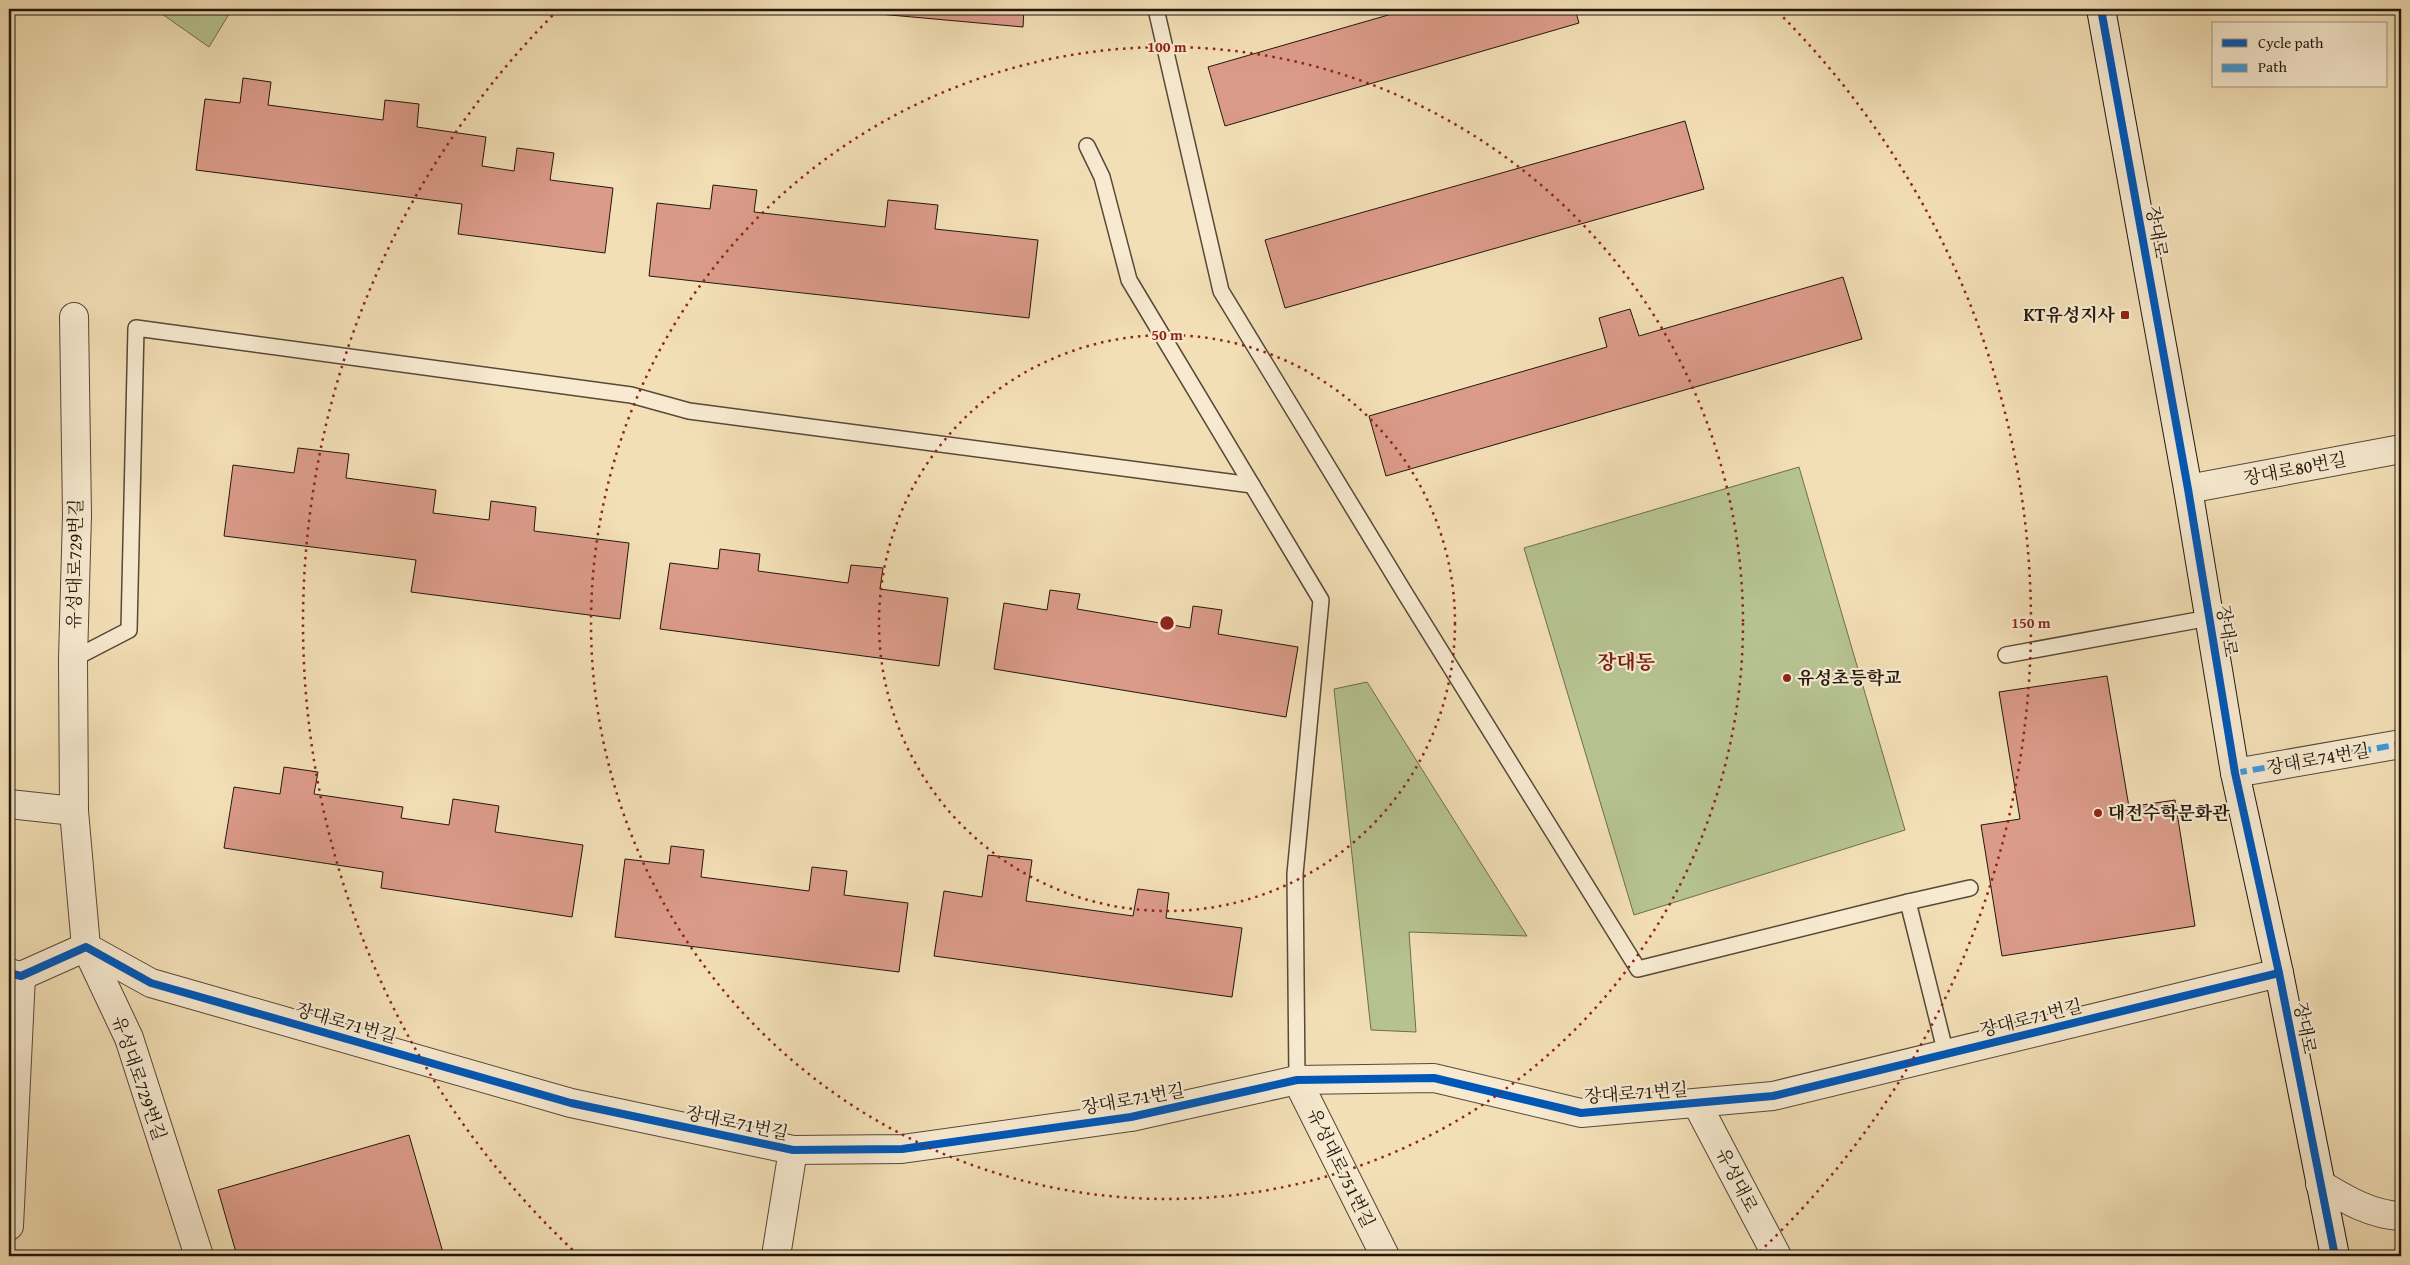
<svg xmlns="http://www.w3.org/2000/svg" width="2410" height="1265" viewBox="0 0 2410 1265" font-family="'Gentium Book Plus','Noto Serif KR',serif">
<rect width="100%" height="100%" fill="#f3dfb6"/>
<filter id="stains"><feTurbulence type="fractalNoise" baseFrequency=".004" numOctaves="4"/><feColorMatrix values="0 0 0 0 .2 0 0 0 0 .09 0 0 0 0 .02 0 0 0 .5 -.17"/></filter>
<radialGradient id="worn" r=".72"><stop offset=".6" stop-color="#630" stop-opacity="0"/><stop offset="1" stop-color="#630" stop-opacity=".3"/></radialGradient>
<!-- green -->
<g fill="#b6c391" stroke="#6c6d4f">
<path d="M155 9H232L209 47Z"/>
<path d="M1799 467 1905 830 1634 915 1524 548Z"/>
<path d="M1367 682 1527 936 1409 932 1416 1032 1371 1030 1334 689Z"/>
</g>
<!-- building -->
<g fill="#db9b89" stroke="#21170d">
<path d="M879 9H1024L1023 27 879 14Z"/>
<path d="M1409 9H1575L1579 23 1225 126 1208 67Z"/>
<path d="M243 78 271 82 268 105 383 120 385 100 419 104 417 127 486 137 482 166 514 171 517 148 554 153 550 180 613 188 605 253 458 234 462 204 196 170 205 99 240 103Z"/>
<path d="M1685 121 1704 189 1285 308 1265 240Z"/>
<path d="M713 185 757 190 754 212 885 227 888 200 938 205 935 229 1038 240 1029 318 649 276 657 203 710 209Z"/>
<path d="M1843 277 1862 339 1386 476 1369 416 1607 347 1599 318 1630 309 1639 336Z"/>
<path d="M298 448 349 454 346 478 436 490 433 513 489 520 491 501 536 507 534 531 629 543 620 619 411 592 416 560 224 536 233 465 294 473Z"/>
<path d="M720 549 760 554 758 571 848 583 851 565 883 568 880 589 948 598 939 666 660 629 670 563 718 569Z"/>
<path d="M1050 590 1080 594 1077 609 1190 628 1193 606 1222 610 1218 634 1298 647 1286 717 994 669 1004 603 1047 610Z"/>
<path d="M2107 676 2129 807 2175 800 2195 926 2002 956 1981 825 2020 819 1999 692Z"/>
<path d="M284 767 318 772 314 794 403 807 401 818 449 825 453 799 499 806 495 832 583 845 572 917 381 888 383 872 224 848 234 787 280 794Z"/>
<path d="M671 846 704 850 701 877 809 891 812 867 847 871 844 895 908 903 899 972 615 937 625 859 669 864Z"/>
<path d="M988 855 1032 860 1026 901 1133 916 1138 889 1169 893 1166 918 1242 928 1232 997 934 956 944 891 982 897Z"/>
<path d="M409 1135 444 1256H237L218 1190Z"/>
</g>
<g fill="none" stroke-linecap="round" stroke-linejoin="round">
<defs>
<g id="lane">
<path d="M1156 9 1221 291 1406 595 1638 969 1908 902 1946 1054"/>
<path d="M1087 146 1102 177 1129 280 1321 600 1295 874 1297 1080"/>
<path d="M2006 655 2209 618"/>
<path d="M73 659 129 630 136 328 631 395 689 411 1252 485"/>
<path d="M1908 902 1970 888"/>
</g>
<g id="street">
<path d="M74 317 77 515 73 659 74 811 86 947 129 1038 199 1256"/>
<path d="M2188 489 2401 449"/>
<path d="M2235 773 2401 744"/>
<path d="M9 804 74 811"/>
<path d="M9 973 21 976 86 947 151 983 571 1103 793 1150 902 1149 1131 1117 1297 1080 1434 1078 1581 1113 1773 1096 2279 973"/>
<path d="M1297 1080 1385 1256"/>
<path d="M1697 1104 1777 1256"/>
<path d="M2320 1184C2345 1199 2371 1215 2401 1216"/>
<path d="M9 1226 21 976"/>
<path d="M776 1256 793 1150"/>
</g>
<path id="secondary" d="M2101 9 2188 489 2235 773 2279 973 2335 1256"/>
</defs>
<!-- lane casing -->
<use href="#lane" stroke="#564937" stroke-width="18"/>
<!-- street casing -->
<use href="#street" stroke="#564937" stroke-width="30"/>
<!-- secondary casing -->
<use href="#secondary" stroke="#21170d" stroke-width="30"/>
<!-- lane -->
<use href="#lane" stroke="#f7ead0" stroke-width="15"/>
<!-- street -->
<use href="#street" stroke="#f7ead0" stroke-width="28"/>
<!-- secondary -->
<use href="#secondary" stroke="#f7ead0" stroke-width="28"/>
<!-- quiet -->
<path stroke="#3c9ade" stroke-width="6" stroke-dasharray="12 6" stroke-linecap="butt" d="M2235 773 2401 744"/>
<defs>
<g id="cycleway">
<path d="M2101 9 2188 489 2235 773 2279 973 2335 1256"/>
<path d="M9 973 21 976 86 947 151 983 571 1103 793 1150 902 1149 1131 1117 1297 1080 1434 1078 1581 1113 1773 1096 2279 973"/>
</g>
</defs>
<!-- cycleway casing -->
<use href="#cycleway" stroke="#f7ead0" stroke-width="11"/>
<!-- cycleway -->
<use href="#cycleway" stroke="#0057b8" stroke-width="8"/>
</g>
<!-- distance rings -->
<g fill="none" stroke="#8f2418" stroke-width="2.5" stroke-dasharray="2.5 5">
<circle cx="1167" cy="623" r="288"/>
<circle cx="1167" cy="623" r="576"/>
<path d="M578 1255A864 864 0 0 1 556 12M1778 12A864 864 0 0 1 1756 1255"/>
</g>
<!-- markers -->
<g fill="#8f2418" stroke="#f7ead0" stroke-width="2">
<rect x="2120" y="310" width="10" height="10" rx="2.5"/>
<circle cx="1787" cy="678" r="5"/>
<circle cx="2098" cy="813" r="5"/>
</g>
<g text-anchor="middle" stroke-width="4.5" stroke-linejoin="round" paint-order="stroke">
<!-- street labels -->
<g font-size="18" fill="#21170d" stroke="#f7ead0">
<text transform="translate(2157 232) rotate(80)" y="6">장대로</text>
<text transform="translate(2295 469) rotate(-11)" y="6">장대로80번길</text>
<text transform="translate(75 564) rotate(-89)" y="6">유성대로729번길</text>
<text transform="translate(2227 631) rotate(81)" y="6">장대로</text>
<text transform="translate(2318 759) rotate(-10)" y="6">장대로74번길</text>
<text transform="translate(2031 1018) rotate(-14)" y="6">장대로71번길</text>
<text transform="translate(346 1023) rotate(16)" y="6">장대로71번길</text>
<text transform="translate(2305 1028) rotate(79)" y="6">장대로</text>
<text transform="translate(139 1078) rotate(71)" y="6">유성대로729번길</text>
<text transform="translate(1636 1093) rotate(-4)" y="6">장대로71번길</text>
<text transform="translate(1133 1099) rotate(-10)" y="6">장대로71번길</text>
<text transform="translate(737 1123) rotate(12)" y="6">장대로71번길</text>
<text transform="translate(1341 1168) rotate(64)" y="6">유성대로751번길</text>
<text transform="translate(1737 1180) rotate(63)" y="6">유성대로</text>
</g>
<!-- poi labels -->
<g font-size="18" font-weight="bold" fill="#21170d" stroke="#f7ead0" text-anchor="start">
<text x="2115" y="321" text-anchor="end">KT유성지사</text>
<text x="1797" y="684">유성초등학교</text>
<text x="2108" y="819">대전수학문화관</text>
</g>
<!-- quarter labels -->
<g font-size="20" font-weight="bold" fill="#7a1f14" stroke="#f7ead0">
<text x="1626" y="669">장대동</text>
</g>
</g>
<circle cx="1167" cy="623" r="8" fill="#8f2418" stroke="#f7ead0" stroke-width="2.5"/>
<g font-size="15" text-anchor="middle" font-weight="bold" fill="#8f2418" stroke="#f7ead0" stroke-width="4.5" stroke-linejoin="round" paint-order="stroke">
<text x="1167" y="52">100 m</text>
<text x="1167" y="340">50 m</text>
<text x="2031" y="628">150 m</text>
</g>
<!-- margin -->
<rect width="2410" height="1265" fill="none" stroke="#f3dfb6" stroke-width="30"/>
<rect x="10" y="10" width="2390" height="1245" fill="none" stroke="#21170d" stroke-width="2.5"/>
<rect x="15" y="15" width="2380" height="1235" fill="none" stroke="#21170d"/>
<!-- legend -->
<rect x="2212" y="22" width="175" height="65" fill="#f7ead0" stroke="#a19682"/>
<rect x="2222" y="39" width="25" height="8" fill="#0057b8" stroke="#a19682"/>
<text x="2258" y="48" font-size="15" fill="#21170d">Cycle path</text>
<rect x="2222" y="64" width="25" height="8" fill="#3c9ade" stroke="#a19682"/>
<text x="2258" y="72" font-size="15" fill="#21170d">Path</text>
<rect width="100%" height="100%" filter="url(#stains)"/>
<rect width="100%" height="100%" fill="url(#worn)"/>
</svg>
